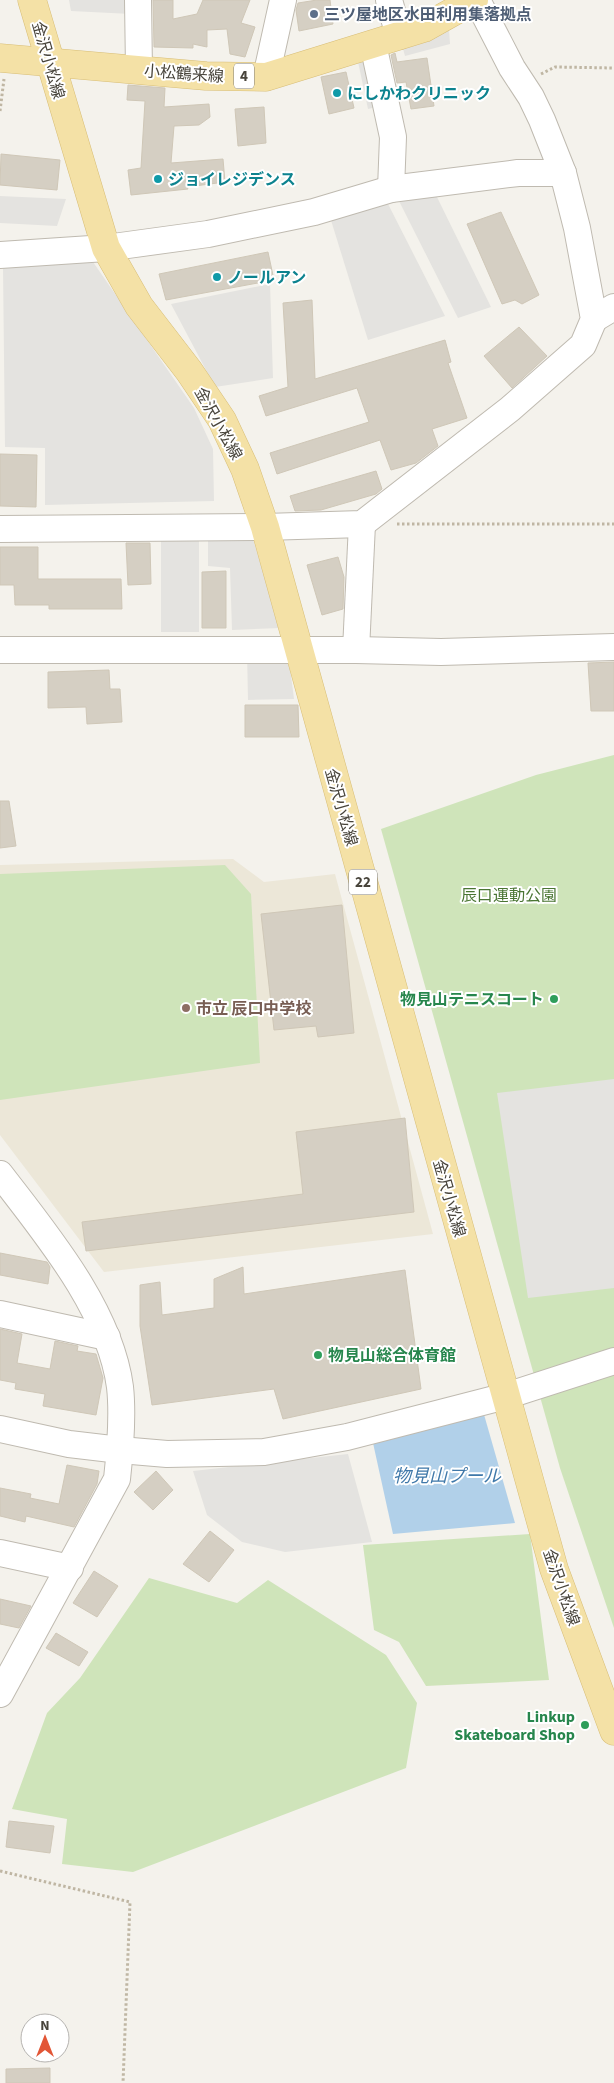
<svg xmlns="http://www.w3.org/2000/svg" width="614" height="2083" viewBox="0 0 614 2083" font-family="'Source Sans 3','Noto Sans JP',sans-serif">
<rect width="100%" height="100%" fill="#f4f2ec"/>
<!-- education -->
<path fill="#ece7d8" d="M233 859 264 882 335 874 433 1234 104 1272 0 1135V865Z"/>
<!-- green -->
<g fill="#cfe4ba">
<path d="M614 755V1628L560 1468 381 829 536 775Z"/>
<path d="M225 865 251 894 260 1063 0 1100V874Z"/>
<path d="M530 1534 549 1680 426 1686 399 1642 374 1630 363 1545Z"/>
<path d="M149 1578 237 1603 268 1580 386 1655 417 1703 406 1768 133 1872 62 1864 67 1819 12 1809 47 1713 80 1678Z"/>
</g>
<!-- parking -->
<g fill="#e4e3e0">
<path d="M69 0H131V14L71 11Z"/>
<path d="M449 30 450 44 405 56 402 45Z"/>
<path d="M370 54 381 106 368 109 357 57Z"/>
<path d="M434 191 491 307 458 318 399 201Z"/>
<path d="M0 196 66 199 57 226 0 223Z"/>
<path d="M387 202 445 316 368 340 330 217Z"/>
<path d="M93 262 194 408 213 449 214 501 45 505V448L5 447 3 267Z"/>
<path d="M270 284 273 378 215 387 171 304Z"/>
<path d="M208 537 253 539 280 628 232 630 230 568 208 566Z"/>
<path d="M199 539V632H161V540Z"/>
<path d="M247 651 288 652 294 699 248 700Z"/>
<path d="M614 1079V1288L528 1298 497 1093Z"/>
<path d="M348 1454 372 1542 285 1552 242 1542 207 1515 193 1471Z"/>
</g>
<!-- water -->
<path fill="#b1d0e9" d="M483 1411 515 1523 393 1534 373 1443Z"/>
<!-- building -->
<g fill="#d5cfc3" stroke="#cfc7b7">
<path d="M153 0H173V19L197 14 203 0H250L241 23 255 27 245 57 230 54 227 29 207 30V47L193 44V48L154 47Z"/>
<path d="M317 0H330L333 24 299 31 296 10 298 3Z"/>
<path d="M395 53 397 62 427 58 434 106 411 109 406 82 397 83 391 55Z"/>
<path d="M346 72 354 108 329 114 321 77Z"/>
<path d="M128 85 165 88 164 107 209 104 210 117 199 125 174 126 171 163 223 159 225 182 187 187 188 189 131 195 128 170 141 168 145 101 127 100Z"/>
<path d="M264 107 266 143 238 146 235 109Z"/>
<path d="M1 154 60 160 57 190 0 185Z"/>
<path d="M501 212 539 295 522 304 515 300 502 304 467 224Z"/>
<path d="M268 252 274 280 166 300 159 274Z"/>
<path d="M312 300 315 379 445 340 451 362 448 363 467 418 432 429 438 446 416 463 391 470 380 440 277 474 270 453 369 422 357 388 266 416 259 396 288 387 283 303Z"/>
<path d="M519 327 547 356 512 388 484 356Z"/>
<path d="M0 454 37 455 36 507 0 506Z"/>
<path d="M376 471 382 489 376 494 321 510 295 511 290 496Z"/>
<path d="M126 543H150L151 584 128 585Z"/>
<path d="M0 547H38V579H121L122 609H49V605H15L14 585H0Z"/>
<path d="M338 557 344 577 343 609 322 615 307 565Z"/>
<path d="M226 571V628H202V572Z"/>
<path d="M614 662V711H591L588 663Z"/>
<path d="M109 670 110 689H120L122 722 87 724 86 707 48 708V672Z"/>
<path d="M245 705H298L299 737H245Z"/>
<path d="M0 801H9L16 846 0 848Z"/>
<path d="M342 905 354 1033 318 1037 316 1026 274 1030 261 914Z"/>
<path d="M405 1118 414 1212 86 1251 82 1222 303 1194 296 1132Z"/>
<path d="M0 1253 47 1262 50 1267 48 1284 0 1275Z"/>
<path d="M243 1267 244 1294 405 1270 421 1389 283 1419 274 1389 152 1405 140 1326V1285L160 1282 162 1315 214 1308V1279Z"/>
<path d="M0 1329 22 1334 17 1363 50 1369 55 1341 78 1346 77 1351 96 1354 103 1378 96 1415 43 1406 45 1394 15 1389 16 1383 0 1380Z"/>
<path d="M67 1465 99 1471 97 1484 74 1527 26 1516 25 1522 0 1516V1488L31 1494 30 1498 59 1504Z"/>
<path d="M156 1471 173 1490 153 1510 134 1492Z"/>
<path d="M210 1531 234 1550 209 1582 183 1564Z"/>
<path d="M94 1571 118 1586 97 1617 73 1603Z"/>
<path d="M0 1599 31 1606 19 1628 0 1624Z"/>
<path d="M56 1633 88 1652 79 1666 46 1648Z"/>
<path d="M9 1821 54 1826 50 1853 6 1847Z"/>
<path d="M50 2068V2083H6V2069Z"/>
</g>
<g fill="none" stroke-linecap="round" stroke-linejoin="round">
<defs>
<g id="minor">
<path d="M138 0 139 70"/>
<path d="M389 0 399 36"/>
<path d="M373 44 393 137 391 189"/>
<path d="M266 77 283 0"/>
<path d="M0 255 106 248 208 234 314 212 391 189 518 173H563"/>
<path d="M594 319 614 307"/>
<path d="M0 529 265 527 362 524 510 409 583 345 594 319 577 228 563 173 542 120 531 97 512 68 477 0"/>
<path d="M0 650H356L441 652 614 647"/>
<path d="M356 650 362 524"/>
<path d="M0 1174C46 1234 110 1310 120 1387 123 1414 120 1452 117 1479L0 1694"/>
<path d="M0 1314 107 1337"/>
<path d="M0 1429 69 1444 120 1450 167 1454 264 1452 347 1437 506 1396 614 1361"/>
<path d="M0 1553 70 1568"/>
</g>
<g id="major">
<path d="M32 0 106 248 139 306 189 371 222 420 245 469 265 527 554 1569 614 1731"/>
<path d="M0 58 206 76 266 77 424 28 474 0"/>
</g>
</defs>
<!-- minor casing -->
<use href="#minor" stroke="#bfbab0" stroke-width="28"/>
<!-- major casing -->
<use href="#major" stroke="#d8be77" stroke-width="29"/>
<!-- path -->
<g stroke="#bfb6a3" stroke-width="3" stroke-dasharray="2.5 2.5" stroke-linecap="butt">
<path d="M541 74 555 67 614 68"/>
<path d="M0 111 4 79"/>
<path d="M397 524H614"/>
<path d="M0 1871 130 1902 123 2083"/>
</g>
<!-- minor -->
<use href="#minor" stroke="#fff" stroke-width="26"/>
<!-- major -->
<use href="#major" stroke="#f4e1a6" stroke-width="28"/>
</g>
<!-- markers -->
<circle fill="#5c6f8a" stroke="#fff" stroke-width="2" cx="314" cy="14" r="5"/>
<g fill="#0f9aa8" stroke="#fff" stroke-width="2">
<circle cx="337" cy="93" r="5"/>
<circle cx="158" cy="179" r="5"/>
<circle cx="217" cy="277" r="5"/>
</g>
<g fill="#2e9e5b" stroke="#fff" stroke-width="2">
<circle cx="554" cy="999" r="5"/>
<circle cx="318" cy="1355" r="5"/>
<circle cx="585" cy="1725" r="5"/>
</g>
<circle fill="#8d6e63" stroke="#fff" stroke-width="2" cx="186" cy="1008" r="5"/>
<g text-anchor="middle" stroke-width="4" stroke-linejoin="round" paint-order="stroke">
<!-- shield labels -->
<g fill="#fff" stroke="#7f7c76" stroke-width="1">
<rect x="234" y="63.5" width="20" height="25" rx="4"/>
<rect x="349" y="869.5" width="28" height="25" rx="4"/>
</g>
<g font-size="15" font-weight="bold" fill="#48443b">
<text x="244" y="81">4</text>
<text x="363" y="887">22</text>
</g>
<!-- service labels -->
<g font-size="16" font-weight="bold" fill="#4e5e75" stroke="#fff" text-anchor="start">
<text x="324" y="20">三ツ屋地区水田利用集落拠点</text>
</g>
<!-- street labels -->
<g font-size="16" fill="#48443b" stroke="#fff">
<text transform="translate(49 60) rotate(74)" y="6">金沢小松線</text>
<text transform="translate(184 73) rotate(4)" y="6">小松鶴来線</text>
<text transform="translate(219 423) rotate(61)" y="6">金沢小松線</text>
<text transform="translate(342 807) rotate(74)" y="6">金沢小松線</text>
<text transform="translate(450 1198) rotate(74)" y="6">金沢小松線</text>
<text transform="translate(562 1587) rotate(71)" y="6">金沢小松線</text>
</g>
<!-- culture labels -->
<g font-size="16" font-weight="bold" fill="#0d838f" stroke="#fff" text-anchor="start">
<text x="347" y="99">にしかわクリニック</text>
<text x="168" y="185">ジョイレジデンス</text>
<text x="227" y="283">ノールアン</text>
</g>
<!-- park labels -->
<g font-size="16" fill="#4a7533" stroke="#fff">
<text x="509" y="901">辰口運動公園</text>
</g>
<!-- leisure labels -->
<g font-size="16" font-weight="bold" fill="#27864d" stroke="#fff" text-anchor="end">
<text x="544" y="1005">物見山テニスコート</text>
<text x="328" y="1361" text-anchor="start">物見山総合体育館</text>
<text x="575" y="1722">Linkup<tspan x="575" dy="18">Skateboard Shop</tspan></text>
</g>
<!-- education labels -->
<g font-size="16" font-weight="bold" fill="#785e54" stroke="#fff" text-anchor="start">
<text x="196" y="1014">市立 辰口中学校</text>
</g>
<!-- water labels -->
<g font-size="18" font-style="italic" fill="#3f78a9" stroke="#fff">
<text x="447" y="1482">物見山プール</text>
</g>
</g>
<!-- north arrow -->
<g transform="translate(45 2038)"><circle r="24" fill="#ffffff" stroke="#b6b4b1"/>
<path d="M0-4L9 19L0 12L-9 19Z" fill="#e25636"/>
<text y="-8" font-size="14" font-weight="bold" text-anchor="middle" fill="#48443b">N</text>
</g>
</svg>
